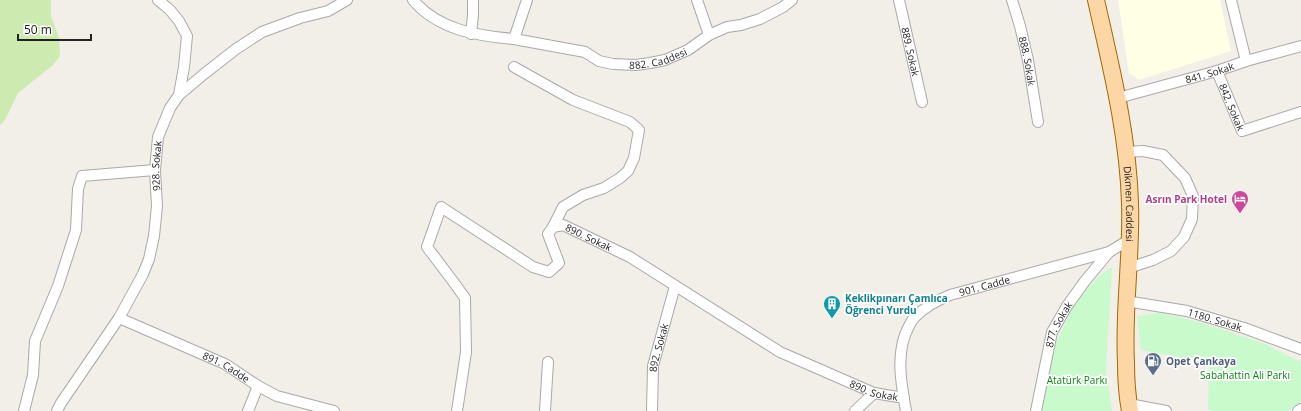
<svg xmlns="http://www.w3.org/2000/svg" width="1301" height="411" viewBox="0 0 1301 411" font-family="'Open Sans',sans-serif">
<rect width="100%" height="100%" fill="#f2efe9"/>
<!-- education -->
<path fill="#ffffe5" d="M1118 0H1220L1231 51 1139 80 1129 73Z"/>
<!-- grass -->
<path fill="#cdebb0" d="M0 0H51V16L59 38 60 56 53 65 18 93 5 120 0 125Z"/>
<!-- park -->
<g fill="#c8facc">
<path d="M1112 267 1106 370 1112 411H1042L1045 386 1054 347 1076 301 1098 277Z"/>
<path d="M1159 313 1200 322 1265 344 1301 362V402L1288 411H1213L1208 409 1209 363 1141 350 1137 316Z"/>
</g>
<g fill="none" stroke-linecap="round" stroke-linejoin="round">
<defs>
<g id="street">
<path d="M158 0 170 10 179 21 187 36 184 67 179 95"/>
<path d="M413 0C438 30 478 36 514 39L527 0"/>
<path d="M697 0 709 35"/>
<path id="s1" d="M899 0 922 102"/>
<path id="s2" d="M1012 0 1020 26 1028 60 1038 122"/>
<path d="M1231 0 1246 61"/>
<path d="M471 34 473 15V0"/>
<path id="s3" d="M514 39 585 52 599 61 613 64 636 65 650 63 665 60 688 50 709 35 727 27 741 25 760 19 783 7 792 0"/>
<path d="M514 67 573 100 630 122 639 130 634 158 628 171 620 178 604 188 583 195 563 207 553 227"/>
<path id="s4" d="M1217 71 1242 131 1301 112"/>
<path id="s5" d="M1118 98 1217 71 1246 61 1301 46"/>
<path d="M1127 152 1143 151 1163 155 1185 178 1193 196 1192 219 1184 237 1171 251 1153 260 1128 268"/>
<path id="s6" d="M1126 301 1187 311 1244 328 1301 349"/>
<path id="s7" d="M119 318 225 364 258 386 277 396 334 411"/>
<path d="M1129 404 1166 411"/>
<path d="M24 411 33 375 35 341 58 286 76 230 78 189 82 176 155 170"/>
<path id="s8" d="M57 411 61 403 119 318 143 274 149 259 154 236 157 206 155 170 158 137 170 108 179 95 204 74 236 49 262 32 300 18 328 11 347 0"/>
<path d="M248 411 258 386"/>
<path id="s9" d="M457 411 466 352 465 298 452 280 427 247 441 207 533 267 549 272 559 263 548 234 553 227 563 225 630 257 780 352 874 393 904 398"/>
<path d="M545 411 548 362"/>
<path id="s10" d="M652 411 653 366 675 286"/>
<path d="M855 411 874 393"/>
<path id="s11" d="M906 411C901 384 895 351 909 326 911 322 913 318 916 316 926 306 938 300 950 295L1109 252 1129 240"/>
<path id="s12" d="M1036 411 1052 332 1067 306 1085 281 1109 252"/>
<path d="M1298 411 1301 409"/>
</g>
<g id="primary">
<path id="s13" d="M1096 0C1111 67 1128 134 1130 203 1132 256 1123 309 1126 363 1126 379 1127 395 1130 411"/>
</g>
</defs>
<!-- street casing -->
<use href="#street" stroke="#a9a9a9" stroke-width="12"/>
<!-- primary casing -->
<use href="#primary" stroke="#a06b00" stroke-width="18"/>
<!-- street -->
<use href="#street" stroke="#fff" stroke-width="10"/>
<!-- primary -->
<use href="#primary" stroke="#fcd6a4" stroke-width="16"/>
</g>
<!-- icons -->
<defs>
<symbol id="hotel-pin" viewBox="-11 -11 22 30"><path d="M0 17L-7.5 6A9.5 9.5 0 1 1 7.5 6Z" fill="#d1479c" stroke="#fff"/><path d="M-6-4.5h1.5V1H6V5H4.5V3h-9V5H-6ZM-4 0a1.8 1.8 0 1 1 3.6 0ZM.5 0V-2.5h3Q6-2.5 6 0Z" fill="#fff"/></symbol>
<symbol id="building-pin" viewBox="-11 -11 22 30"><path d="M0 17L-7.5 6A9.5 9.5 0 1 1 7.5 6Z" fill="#0f9aa8" stroke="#fff"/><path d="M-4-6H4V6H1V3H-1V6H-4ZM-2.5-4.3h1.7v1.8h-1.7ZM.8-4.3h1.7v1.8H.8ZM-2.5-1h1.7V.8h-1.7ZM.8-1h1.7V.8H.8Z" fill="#fff"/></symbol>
<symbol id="fuel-pin" viewBox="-11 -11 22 30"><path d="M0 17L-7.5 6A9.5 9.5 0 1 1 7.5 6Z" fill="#5c6f8a" stroke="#fff"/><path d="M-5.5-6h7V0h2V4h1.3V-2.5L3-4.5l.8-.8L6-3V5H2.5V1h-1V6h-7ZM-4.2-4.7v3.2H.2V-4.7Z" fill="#fff"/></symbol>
</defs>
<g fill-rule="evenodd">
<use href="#hotel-pin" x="1230" y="189" width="20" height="27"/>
<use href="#building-pin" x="822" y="294" width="20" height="27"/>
<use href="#fuel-pin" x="1143" y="351" width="20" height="27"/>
</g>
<g text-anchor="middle" stroke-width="3.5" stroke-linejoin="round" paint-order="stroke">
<!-- street labels -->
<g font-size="10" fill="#222" stroke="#fff">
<text dy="4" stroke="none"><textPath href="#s1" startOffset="53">889. Sokak</textPath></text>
<text dy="4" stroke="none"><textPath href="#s3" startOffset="149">882. Caddesi</textPath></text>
<text dy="4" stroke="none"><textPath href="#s2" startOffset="63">888. Sokak</textPath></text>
<text dy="4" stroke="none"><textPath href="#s5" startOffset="95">841. Sokak</textPath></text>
<text dy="4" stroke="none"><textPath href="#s4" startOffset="39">842. Sokak</textPath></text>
<text dy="4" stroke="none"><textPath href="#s8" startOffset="272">928. Sokak</textPath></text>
<text dy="4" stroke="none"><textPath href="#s13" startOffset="207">Dikmen Caddesi</textPath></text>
<text dy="4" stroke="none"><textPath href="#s9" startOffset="438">890. Sokak</textPath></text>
<text dy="4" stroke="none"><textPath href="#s11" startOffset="175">901. Cadde</textPath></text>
<text dy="4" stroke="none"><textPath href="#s6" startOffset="91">1180. Sokak</textPath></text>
<text dy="4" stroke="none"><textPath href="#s12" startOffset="90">877. Sokak</textPath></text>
<text dy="4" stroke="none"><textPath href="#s10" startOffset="64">892. Sokak</textPath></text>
<text dy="4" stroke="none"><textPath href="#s7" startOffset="118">891. Cadde</textPath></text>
<text dy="4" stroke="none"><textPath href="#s9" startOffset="763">890. Sokak</textPath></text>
</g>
<!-- hotel labels -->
<g font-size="10" font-weight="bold" fill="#b23c85" stroke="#fff" text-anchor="end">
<text x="1227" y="203">Asrın Park Hotel</text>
</g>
<!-- culture labels -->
<g font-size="10" font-weight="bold" fill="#0d838f" stroke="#fff" text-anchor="start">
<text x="845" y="302">Keklikpınarı Çamlıca<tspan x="845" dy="12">Öğrenci Yurdu</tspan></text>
</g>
<!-- service labels -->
<g font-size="10" font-weight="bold" fill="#4e5e75" stroke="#fff" text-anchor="start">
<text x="1166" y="365">Opet Çankaya</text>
</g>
<!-- park labels -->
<g font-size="10" fill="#0c8416" stroke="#fff">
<text x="1245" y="379">Sabahattin Ali Parkı</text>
<text x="1077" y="384">Atatürk Parkı</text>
</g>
</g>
<!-- scale -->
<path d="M18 34v6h73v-6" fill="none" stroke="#222222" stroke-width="2"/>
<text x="24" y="34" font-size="12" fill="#222222" stroke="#ffffff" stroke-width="3" paint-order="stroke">50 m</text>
</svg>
